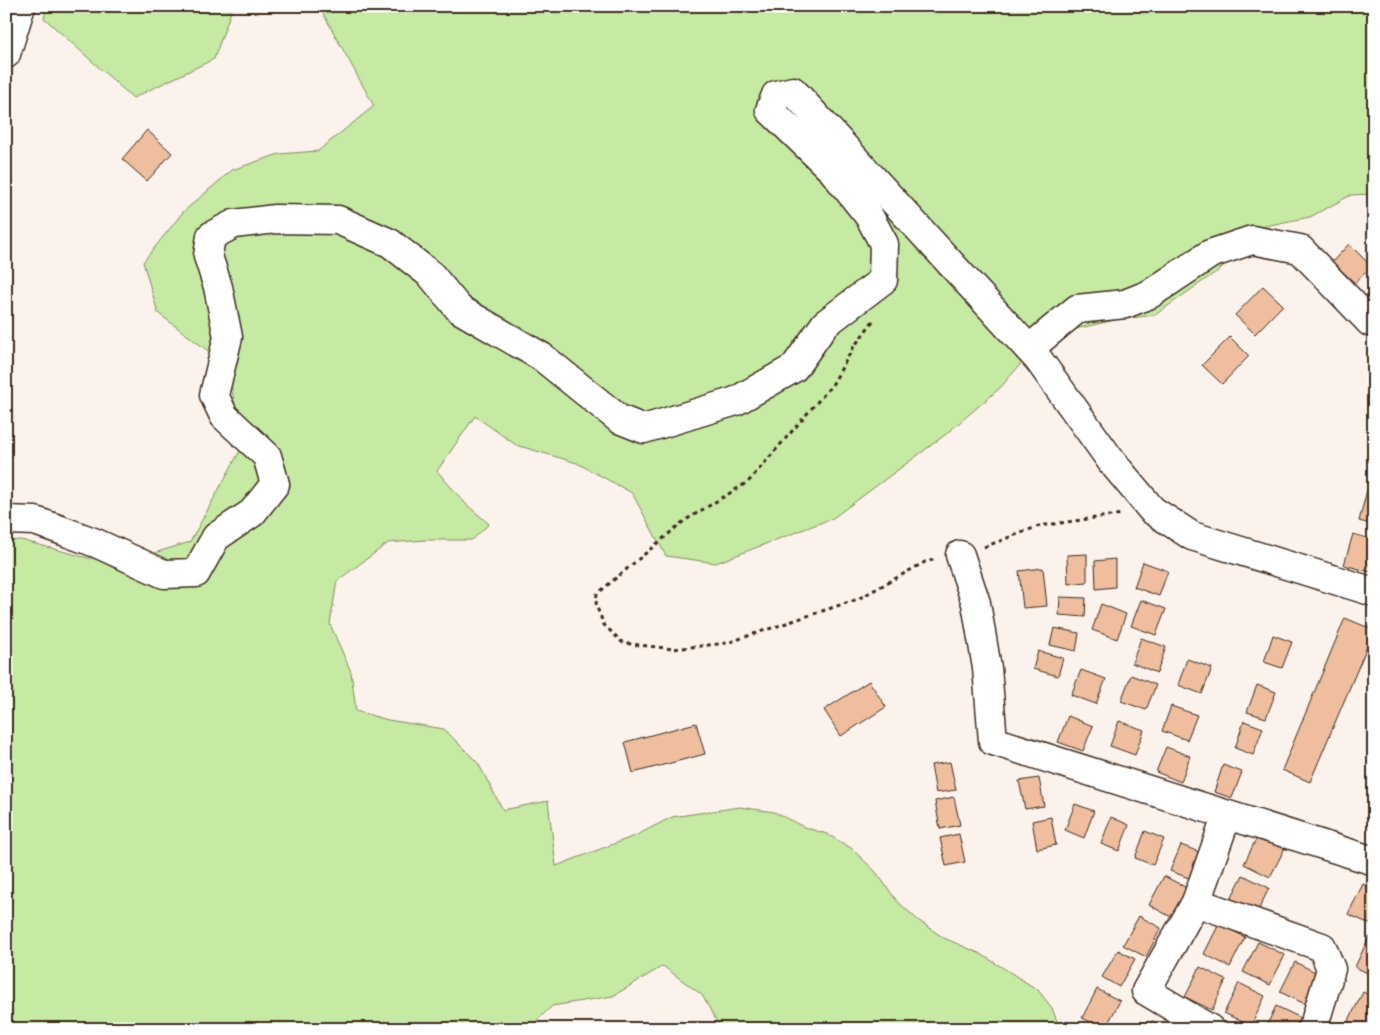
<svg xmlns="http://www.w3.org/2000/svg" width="1380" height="1035" viewBox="0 0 1380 1035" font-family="'Indie Flower',sans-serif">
<rect width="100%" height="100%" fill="#fcf2ec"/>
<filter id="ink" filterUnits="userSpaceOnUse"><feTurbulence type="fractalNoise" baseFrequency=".02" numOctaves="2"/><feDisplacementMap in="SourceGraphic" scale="10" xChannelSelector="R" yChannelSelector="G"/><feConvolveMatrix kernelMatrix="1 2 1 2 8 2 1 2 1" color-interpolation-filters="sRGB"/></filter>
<g filter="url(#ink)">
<!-- green -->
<g fill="#c6e9a3" stroke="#808a60">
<path d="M47 6H233L214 59 133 98 44 18Z"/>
<path d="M319 6H1374V194L1351 195 1310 217 1265 226 1219 270 1155 315 1115 320 1045 336 1000 388 945 435 833 518 716 563 666 556 632 493 577 463 516 445 475 416 437 471 465 503 489 524 472 540H425L388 543 337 581 330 624 351 672 356 711 388 720 444 729 478 763 503 810 548 801 556 866 637 835 672 817 740 807 774 812 804 827 827 834 851 848 876 872 897 901 918 920 944 938 981 954 1038 990 1052 1008 1060 1029H721L702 995 663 966 613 996 552 1006 528 1029H6V541L21 540 88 558 135 559 190 542 242 447 228 366 158 313 143 262 183 212 232 170 279 154 318 151 374 106Z"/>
</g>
<!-- building -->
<g fill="#eebe9e" stroke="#3b2a1e">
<path d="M147 130 172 153 147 181 122 159Z"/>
<path d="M1349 244 1371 266 1355 283 1332 262Z"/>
<path d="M1263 286 1283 305 1255 334 1235 315Z"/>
<path d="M1230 337 1249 356 1222 384 1202 365Z"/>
<path d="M1367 490 1374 492V525L1359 521Z"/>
<path d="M1353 534 1374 540V563L1371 572 1344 565Z"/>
<path d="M1087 554V582L1068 584 1067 555Z"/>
<path d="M1115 559V587L1096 589 1095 561Z"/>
<path d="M1143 562 1168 571 1159 596 1134 587Z"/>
<path d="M1043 568 1047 606 1023 608 1019 571Z"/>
<path d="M1060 597 1086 598 1085 617 1059 615Z"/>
<path d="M1141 600 1166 609 1156 635 1131 626Z"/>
<path d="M1101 604 1126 614 1117 639 1092 630Z"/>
<path d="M1345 618 1374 630 1310 782 1282 770Z"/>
<path d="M1054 628 1079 633 1076 651 1050 645Z"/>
<path d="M1273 635 1292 642 1282 668 1264 662Z"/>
<path d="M1141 638 1166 647 1157 673 1132 663Z"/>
<path d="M1038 651 1063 658 1058 676 1033 669Z"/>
<path d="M1187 659 1212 668 1202 694 1178 685Z"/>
<path d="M1081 670 1106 679 1096 704 1071 695Z"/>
<path d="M1131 675 1156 685 1146 710 1121 701Z"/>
<path d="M869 681 886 707 841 736 824 710Z"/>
<path d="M1257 685 1276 692 1266 718 1247 712Z"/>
<path d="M1171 706 1197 715 1187 740 1162 731Z"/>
<path d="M1068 716 1093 726 1083 751 1058 742Z"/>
<path d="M1119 721 1144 730 1135 755 1110 746Z"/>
<path d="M1244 721 1263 728 1253 755 1235 748Z"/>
<path d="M696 723 705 754 633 773 625 742Z"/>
<path d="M1166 747 1190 756 1181 782 1156 772Z"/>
<path d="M950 762 956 790 936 793 931 765Z"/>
<path d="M1223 765 1242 772 1232 798 1214 792Z"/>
<path d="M1039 778 1044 806 1025 809 1019 781Z"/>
<path d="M954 797 960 825 940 829 935 801Z"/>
<path d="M1075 804 1094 811 1084 838 1065 830Z"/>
<path d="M1051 817 1056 845 1037 849 1032 821Z"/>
<path d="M1111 817 1129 825 1119 851 1101 844Z"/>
<path d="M1145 831 1164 839 1153 865 1135 858Z"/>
<path d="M959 834 965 862 946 866 940 838Z"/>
<path d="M1258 835 1285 848 1270 877 1244 864Z"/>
<path d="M1181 845 1199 852 1189 878 1170 871Z"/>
<path d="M1243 875 1269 888 1255 917 1228 904Z"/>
<path d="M1164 876 1187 888 1171 917 1149 905Z"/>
<path d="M1363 884 1374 889V926L1348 914Z"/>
<path d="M1139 916 1161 928 1146 957 1123 945Z"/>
<path d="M1219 924 1245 937 1230 967 1204 954Z"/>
<path d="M1369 937 1374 939V976L1355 967Z"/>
<path d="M1258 942 1285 955 1270 985 1243 972Z"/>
<path d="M1118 950 1135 959 1119 987 1102 977Z"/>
<path d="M1295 962 1321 975 1307 1005 1280 992Z"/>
<path d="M1200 967 1226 980 1212 1010 1185 997Z"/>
<path d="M1239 983 1265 996 1251 1026 1224 1013Z"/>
<path d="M1097 989 1120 1001 1105 1029 1082 1018Z"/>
<path d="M1363 992 1374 997V1029H1363L1348 1022Z"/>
<path d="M1276 1006 1303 1019 1298 1029H1265Z"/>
<path d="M1152 1021 1167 1029H1147Z"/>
</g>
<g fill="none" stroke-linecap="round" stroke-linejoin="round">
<defs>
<g id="minor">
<path d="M6 54 21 6"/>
<path d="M1029 349 1077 309 1125 304 1150 294 1210 254 1252 240 1300 249 1370 322H1374"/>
<path d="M6 520 35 521 58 529 96 543 164 574 196 573 216 537 252 513 275 484 267 456 224 416 214 395 228 337 218 287 208 256 211 236 234 224 275 219 338 220 390 243 431 275 459 309 542 357 619 419 644 429 736 401 794 368 825 324 883 280 884 244 869 216 833 171 770 110 776 95 793 91 1038 359 1112 462 1152 510 1192 536 1374 592"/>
<path d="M960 555 976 603 987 668 993 741 1374 861"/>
<path d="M1196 902 1322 947 1331 969 1315 1022 1311 1029"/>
<path d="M1210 1029 1146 991 1196 902 1227 815"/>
</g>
</defs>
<!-- minor casing -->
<use href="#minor" stroke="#3b2a1e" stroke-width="31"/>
<!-- path -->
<g stroke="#3b2a1e" stroke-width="3" stroke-dasharray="4 4" stroke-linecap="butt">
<path d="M873 321 853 348 832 385 748 482 684 521 597 594 596 605 604 625 623 643 673 649 727 643 858 599 925 562 937 559"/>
<path d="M984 547 1039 526 1123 514"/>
</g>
<!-- minor -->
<use href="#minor" stroke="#fff" stroke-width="28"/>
</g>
</g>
<!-- margin -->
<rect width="1380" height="1035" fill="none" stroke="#fff" stroke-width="25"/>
<rect x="12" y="12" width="1355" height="1010" fill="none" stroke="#3b2a1e" stroke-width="2" filter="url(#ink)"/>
</svg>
